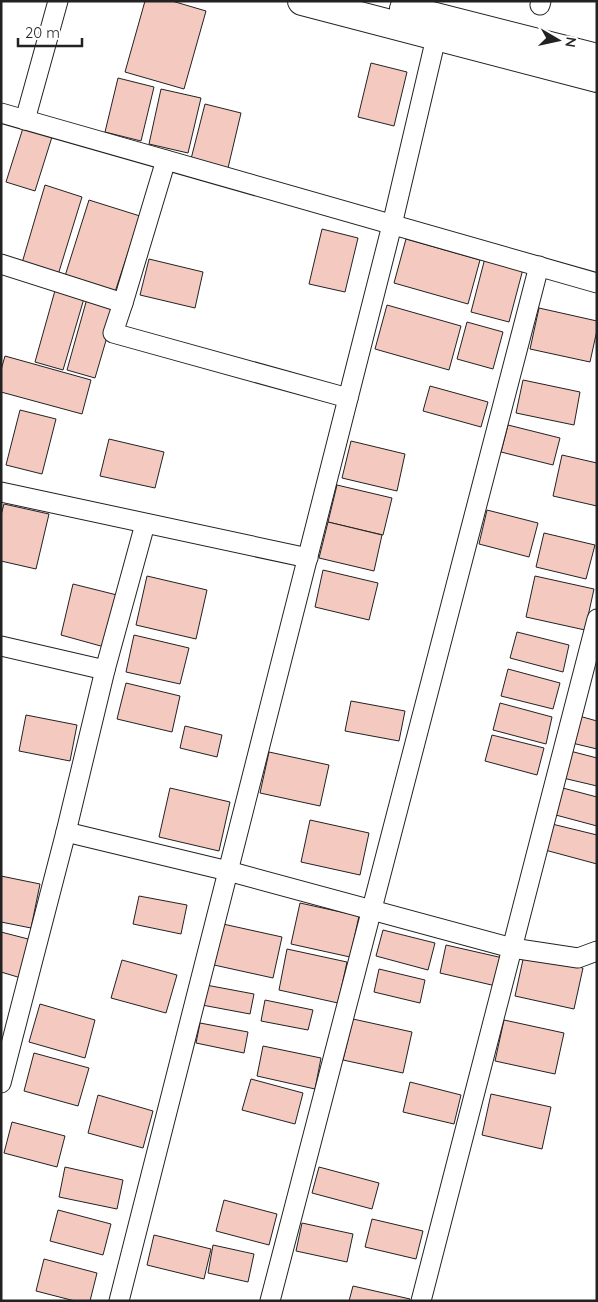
<svg xmlns="http://www.w3.org/2000/svg" width="598" height="1302" viewBox="0 0 598 1302" font-family="Quicksand,sans-serif">
<rect width="100%" height="100%" fill="#fff"/>
<!-- building -->
<g fill="#f3c9c0" stroke="#222">
<path d="M145 1H172L206 11 184 89 125 72Z"/>
<path d="M371 63 407 72 394 126 358 117Z"/>
<path d="M118 78 154 87 141 141 105 132Z"/>
<path d="M161 89 201 98 188 153 149 144Z"/>
<path d="M205 104 241 113 228 168 191 159Z"/>
<path d="M23 128 52 137 35 191 6 182Z"/>
<path d="M45 185 82 197 58 275 22 263Z"/>
<path d="M89 200 140 216 115 292 65 276Z"/>
<path d="M322 229 358 238 345 292 309 284Z"/>
<path d="M406 239 480 260 468 304 394 283Z"/>
<path d="M485 258 523 269 509 322 471 312Z"/>
<path d="M149 259 203 272 195 308 140 295Z"/>
<path d="M56 287 85 295 63 370 35 362Z"/>
<path d="M88 295 117 303 95 378 67 370Z"/>
<path d="M387 305 461 326 449 370 375 349Z"/>
<path d="M539 308 597 321V330L590 362 530 349Z"/>
<path d="M467 322 503 332 493 369 457 359Z"/>
<path d="M5 356 91 380 82 414 1 392V370Z"/>
<path d="M523 380 580 392 574 425 516 413Z"/>
<path d="M430 386 488 402 481 427 423 411Z"/>
<path d="M20 410 56 419 42 474 6 465Z"/>
<path d="M508 425 560 438 553 465 501 452Z"/>
<path d="M109 439 164 452 155 488 100 476Z"/>
<path d="M351 441 405 454 397 491 342 478Z"/>
<path d="M562 455 597 463V506L553 496Z"/>
<path d="M337 485 392 498 383 535 328 522Z"/>
<path d="M4 504 49 514 36 569 1 561V515Z"/>
<path d="M487 510 538 523 529 557 479 544Z"/>
<path d="M328 522 382 535 374 571 319 558Z"/>
<path d="M544 533 595 545 586 579 536 567Z"/>
<path d="M323 570 378 583 369 620 315 607Z"/>
<path d="M147 576 207 590 196 639 136 625Z"/>
<path d="M535 576 594 589 585 630 526 617Z"/>
<path d="M73 584 121 596 108 648 61 635Z"/>
<path d="M517 632 569 645 563 672 510 658Z"/>
<path d="M134 635 189 648 180 684 126 672Z"/>
<path d="M508 669 560 683 553 709 501 696Z"/>
<path d="M126 683 180 696 172 732 117 719Z"/>
<path d="M351 701 405 711 399 741 345 731Z"/>
<path d="M500 703 552 717 546 744 493 730Z"/>
<path d="M26 715 77 725 70 761 19 751Z"/>
<path d="M579 716 597 721V749L572 743Z"/>
<path d="M185 726 222 735 217 757 180 748Z"/>
<path d="M492 735 544 748 537 775 485 761Z"/>
<path d="M570 751 597 758V786L563 778Z"/>
<path d="M269 752 329 765 320 806 260 793Z"/>
<path d="M559 787 597 797V826L552 814Z"/>
<path d="M170 788 230 802 219 851 159 837Z"/>
<path d="M310 820 369 833 360 875 301 862Z"/>
<path d="M552 824 597 835V864L545 850Z"/>
<path d="M1 876 40 884 31 928 1 922Z"/>
<path d="M139 896 187 905 181 934 133 924Z"/>
<path d="M300 903 359 916 350 957 291 944Z"/>
<path d="M223 924 282 937 273 978 214 965Z"/>
<path d="M383 930 435 943 428 970 376 956Z"/>
<path d="M1 932 32 940 21 978 1 972Z"/>
<path d="M446 945 503 958 496 986 440 973Z"/>
<path d="M287 949 347 962 338 1003 279 990Z"/>
<path d="M524 955 583 968 574 1009 515 996Z"/>
<path d="M122 960 177 975 166 1013 111 998Z"/>
<path d="M379 969 425 980 420 1003 374 992Z"/>
<path d="M206 985 254 994 250 1014 202 1005Z"/>
<path d="M265 1000 313 1010 308 1030 261 1021Z"/>
<path d="M40 1004 95 1020 85 1058 29 1042Z"/>
<path d="M353 1019 412 1032 403 1073 343 1060Z"/>
<path d="M504 1020 564 1033 555 1074 495 1061Z"/>
<path d="M200 1023 248 1032 244 1053 196 1043Z"/>
<path d="M263 1046 321 1058 315 1089 257 1076Z"/>
<path d="M34 1053 89 1068 78 1106 24 1091Z"/>
<path d="M251 1079 303 1093 295 1124 242 1110Z"/>
<path d="M410 1082 461 1095 454 1124 403 1112Z"/>
<path d="M491 1094 551 1107 542 1149 482 1135Z"/>
<path d="M98 1095 153 1111 143 1148 88 1133Z"/>
<path d="M12 1122 65 1136 57 1167 4 1153Z"/>
<path d="M65 1167 123 1180 117 1209 59 1197Z"/>
<path d="M319 1167 379 1183 372 1209 312 1193Z"/>
<path d="M224 1200 277 1214 269 1245 216 1231Z"/>
<path d="M58 1210 111 1224 103 1255 50 1241Z"/>
<path d="M372 1219 423 1231 416 1259 365 1247Z"/>
<path d="M302 1223 353 1234 347 1262 296 1251Z"/>
<path d="M154 1235 211 1249 204 1279 147 1265Z"/>
<path d="M213 1245 254 1254 248 1282 208 1273Z"/>
<path d="M44 1259 97 1273 90 1301H75L36 1291Z"/>
<path d="M353 1286 410 1299 409 1301H349Z"/>
</g>
<g fill="none" stroke-linecap="round" stroke-linejoin="round">
<defs>
<g id="street">
<path d="M540 5 541 1"/>
<path d="M1 113 597 283"/>
<path d="M25 120 58 1"/>
<path d="M1 264 123 303 166 160"/>
<path d="M123 303 113 333 348 398"/>
<path d="M1 492 308 558"/>
<path d="M1 646 105 670"/>
<path d="M66 832 105 670 145 524"/>
<path d="M1 1083 66 832 228 871 512 948 578 958 597 951"/>
<path d="M119 1301 392 225 439 25"/>
<path d="M270 1301 539 266"/>
<path d="M421 1301 597 619"/>
</g>
<g id="secondary">
<path d="M302 1 597 78"/>
<path d="M404 9 597 58"/>
</g>
</defs>
<!-- street casing -->
<use href="#street" stroke="#222" stroke-width="21"/>
<!-- secondary casing -->
<use href="#secondary" stroke="#222" stroke-width="30"/>
<!-- street -->
<use href="#street" stroke="#fff" stroke-width="19"/>
<!-- secondary -->
<use href="#secondary" stroke="#fff" stroke-width="28"/>
</g>
<!-- border -->
<rect width="598" height="1302" fill="none" stroke="#222222" stroke-width="5"/>
<!-- north arrow -->
<g transform="translate(558 40) rotate(99)" stroke="#ffffff" stroke-width="4" paint-order="stroke">
<path d="M0-4L9 19L0 12L-9 19Z" fill="#222222"/>
<text y="-8" font-size="14" font-weight="bold" text-anchor="middle" fill="#222222">N</text>
</g>
<!-- scale -->
<path d="M18 38v8h64v-8" fill="none" stroke="#222222" stroke-width="2.5"/>
<text x="25" y="38" font-size="15" fill="#222222" stroke="#ffffff" stroke-width="4" paint-order="stroke">20 m</text>
</svg>
